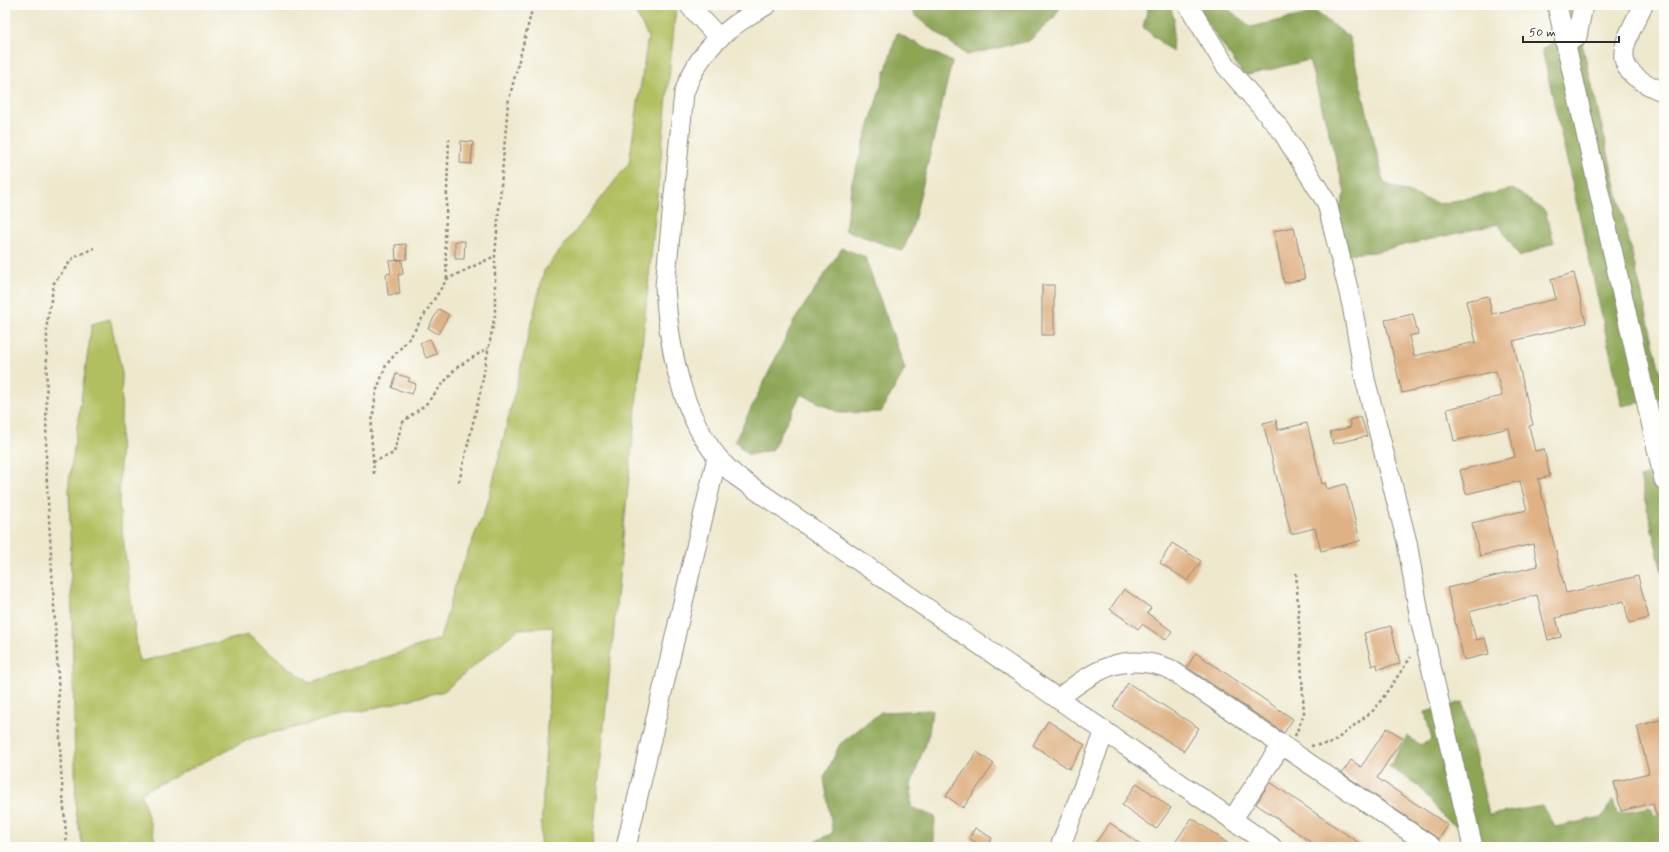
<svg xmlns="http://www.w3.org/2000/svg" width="1669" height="852" viewBox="0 0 1669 852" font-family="Mynerve,sans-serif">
<rect width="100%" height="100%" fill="#fdfcf7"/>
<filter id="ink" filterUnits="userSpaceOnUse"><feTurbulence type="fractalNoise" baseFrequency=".025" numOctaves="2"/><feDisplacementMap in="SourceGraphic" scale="8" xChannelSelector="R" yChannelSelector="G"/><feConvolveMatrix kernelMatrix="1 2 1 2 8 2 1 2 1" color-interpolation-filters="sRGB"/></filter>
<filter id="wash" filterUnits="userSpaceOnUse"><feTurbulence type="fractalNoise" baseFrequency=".012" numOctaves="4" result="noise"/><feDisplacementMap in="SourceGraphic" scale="16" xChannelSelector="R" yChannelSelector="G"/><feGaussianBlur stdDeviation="0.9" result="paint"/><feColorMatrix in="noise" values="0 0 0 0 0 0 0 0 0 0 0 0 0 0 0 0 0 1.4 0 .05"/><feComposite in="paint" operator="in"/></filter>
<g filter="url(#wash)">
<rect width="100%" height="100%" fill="#eee8cd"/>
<!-- green -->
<path fill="#b2bf61" stroke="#6e7546" d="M632 5 676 7 592 847H540L553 627 518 629 444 691 252 738 141 793 157 847H83L76 812 69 482 92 324 110 319 122 373 119 505 139 662 248 635 309 683 440 639 457 579 488 502 544 271 629 163 648 37Z"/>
<!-- forest -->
<g fill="#8da657" stroke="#5c6841">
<path d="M912 5H1061L1054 18 1029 41 967 55 915 16Z"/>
<path d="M1149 5H1170L1174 19 1172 52 1143 27Z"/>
<path d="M1195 5H1223L1251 27 1316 12 1349 37 1384 183 1439 204 1513 189 1545 211 1554 242 1520 257 1498 224 1374 252 1345 254 1338 213 1345 192 1309 60 1244 76Z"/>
<path d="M1565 5H1592L1579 31 1664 388V398L1622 406 1542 49 1579 29Z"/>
<path d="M897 33 952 62 913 225 903 251 845 230 852 182Z"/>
<path d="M842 248 865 257 905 369 881 412 840 413 801 394 772 450 748 455 735 441 794 321Z"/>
<path d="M1664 472V581L1640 477Z"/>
<path d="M1463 702 1489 815 1542 806 1555 827 1602 817 1613 800 1617 814 1650 807 1653 817 1664 814V847H1488L1444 818 1419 786 1389 767 1407 736 1420 745 1432 740 1425 712Z"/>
<path d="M932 710 929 733 911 785V807L935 817 934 841 930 847H803L833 833 824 778 840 744 881 712Z"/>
</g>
<g id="blocks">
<!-- building -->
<g fill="#dfb285">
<path d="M461 141 473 142 471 164 460 163Z"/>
<path d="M1294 227 1305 279 1284 283 1274 231Z"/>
<path d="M455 241H465L464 259H455Z"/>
<path d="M406 244 407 259 396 260 395 245Z"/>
<path d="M402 260 403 274 398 275 400 294 388 295 386 274 391 273 389 261Z"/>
<path d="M1574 273 1586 323 1513 341 1533 425 1529 426 1535 451 1544 449 1550 476 1538 479 1566 593 1638 576 1649 618 1629 623 1624 601 1556 618 1561 637 1548 640 1537 595 1469 612 1476 640 1485 638 1489 654 1464 660 1447 588 1538 566 1533 544 1480 556 1472 523 1527 510 1520 481 1466 494 1460 470 1515 457 1509 428 1454 441 1447 409 1502 396 1496 371 1402 393 1385 320 1413 314 1418 334 1409 336 1414 356 1476 342 1466 301 1488 296 1492 314 1556 299 1551 279Z"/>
<rect x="1042" y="285" width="12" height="50"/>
<path d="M439 309 449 315 438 334 428 328Z"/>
<path d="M430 339 437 354 426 358 420 343Z"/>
<path d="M396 374 410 378 408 381 416 384 412 394 392 388Z"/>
<path d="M1361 417 1367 436 1333 444 1330 432 1351 427 1349 420Z"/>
<path d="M1276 420 1278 430 1307 423 1322 484 1325 483 1327 489 1346 484 1360 541 1321 551 1315 528 1291 534 1263 423Z"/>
<path d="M1172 543 1201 561 1188 581 1160 563Z"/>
<path d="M1124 589 1151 608 1147 613 1172 631 1166 640 1142 624 1138 629 1110 609Z"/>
<path d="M1391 626 1400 664 1378 669 1377 664 1372 666 1364 633Z"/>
<path d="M1196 653 1293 719 1284 733 1187 667Z"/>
<path d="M1128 683 1199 728 1184 751 1113 707Z"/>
<path d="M1664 719V813L1656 815 1653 803 1621 811 1614 782 1649 773 1637 726Z"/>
<path d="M1048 721 1085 745 1069 769 1033 745Z"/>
<path d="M1387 728 1403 738 1377 778 1448 825 1439 839 1342 773 1351 760 1361 767Z"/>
<path d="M977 752 994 764 963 808 946 796Z"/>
<path d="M1270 782 1365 847H1318L1256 804Z"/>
<path d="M1137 783 1171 808 1156 829 1122 805Z"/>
<path d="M1192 818 1233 847H1184L1176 841Z"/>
<path d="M1110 823 1144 847H1092Z"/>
<path d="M975 828 992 838 987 847H983L969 838Z"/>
</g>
</g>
</g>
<g filter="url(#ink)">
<use href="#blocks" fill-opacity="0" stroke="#8c8a7c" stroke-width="1"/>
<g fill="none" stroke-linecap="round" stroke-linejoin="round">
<defs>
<g id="minor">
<path d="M689 5 719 38"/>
<path d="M767 5C728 26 698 50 684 93L665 286C669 352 683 431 736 476L1272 847"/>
<path d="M1188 5 1225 65 1281 130 1327 203 1352 305 1365 379 1407 542 1420 619 1473 847"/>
<path d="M1557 5 1664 480"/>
<path d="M1643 5C1621 49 1607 70 1664 92"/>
<path d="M1565 42 1577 37 1583 5"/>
<path d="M1058 699C1094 670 1123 651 1170 669L1432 847"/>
<path d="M1232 820 1282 744"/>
<path d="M626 847 717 457"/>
<path d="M1060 847 1105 731"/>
</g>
</defs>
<!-- minor casing -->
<use href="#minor" stroke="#8c8a7c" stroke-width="21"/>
<!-- path -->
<g stroke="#8c8a7c" stroke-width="2.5" stroke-dasharray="3 3" stroke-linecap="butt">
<path d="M447 279 445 240 449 139"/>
<path d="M373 462 394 453 402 423 426 404 456 368 488 348"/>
<path d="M374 474 371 430 376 392 386 365 411 336 447 279 495 256"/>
<path d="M459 482 480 393 495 315V256L508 103 532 10 537 5"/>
<path d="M1295 736 1304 714 1296 570"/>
<path d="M1311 746 1332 743 1375 709 1411 657"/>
<path d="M67 847 61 770 58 676 46 467 47 323 54 283 73 258 94 248"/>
</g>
<!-- minor -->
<use href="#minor" stroke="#fff" stroke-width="19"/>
</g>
</g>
<!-- margin -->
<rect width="1669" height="852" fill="none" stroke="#fdfcf7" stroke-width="20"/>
<!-- scale -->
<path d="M1523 36v6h96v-6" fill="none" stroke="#2b2b2b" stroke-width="2"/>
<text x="1529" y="36" font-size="12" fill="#2b2b2b" stroke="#fdfcf7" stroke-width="3" paint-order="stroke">50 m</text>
</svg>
